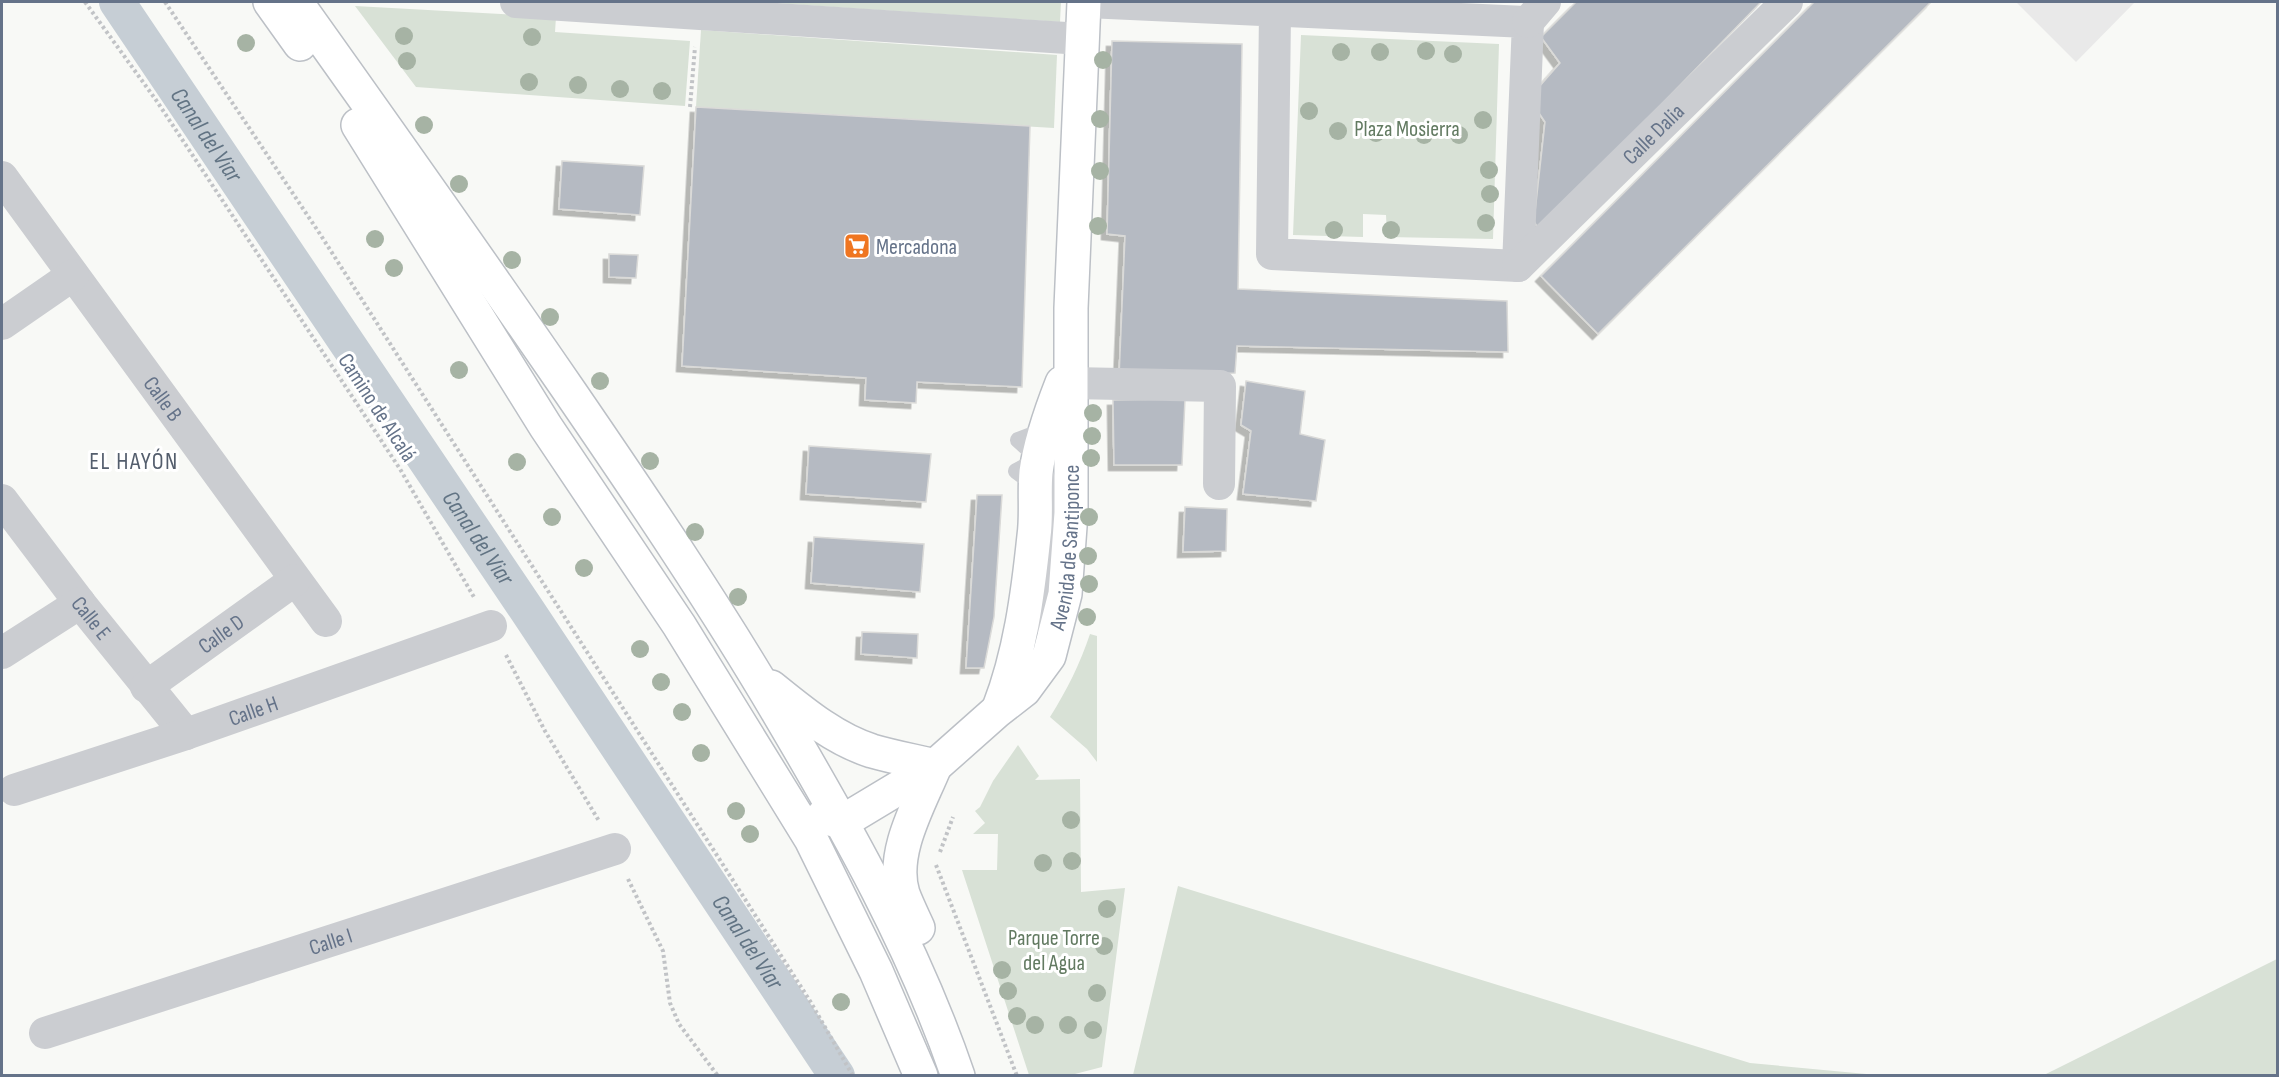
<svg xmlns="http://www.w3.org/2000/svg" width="2279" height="1077" viewBox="0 0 2279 1077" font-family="'Sofia Sans Condensed',sans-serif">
<defs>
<filter id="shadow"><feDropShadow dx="-5.5" dy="5.5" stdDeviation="0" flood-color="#0004"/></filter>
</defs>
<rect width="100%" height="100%" fill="#f8f9f6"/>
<!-- built -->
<path fill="#e9e9e9" d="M2016 2H2135L2076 62Z"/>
<!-- green -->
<g fill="#d8e1d6">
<path d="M758 2H1061L1060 22Z"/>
<path d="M355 6 556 17 555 32 690 41 685 106 416 87Z"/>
<path d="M701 30 1057 55 1054 128 696 107Z"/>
<path d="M1301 35 1499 44 1493 239 1387 237 1386 215 1363 214V237L1293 235Z"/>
<path d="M1090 634 1097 636V762L1087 749 1050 717C1067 690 1080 664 1090 634Z"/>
<path d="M1018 745 1039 776 1035 780 1080 779 1081 892 1125 888 1102 1067 1071 1075H1029L962 870H997L998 834H973L985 823 975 811 980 807 993 781Z"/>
<path d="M1178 886 1750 1063 1877 1075H1133Z"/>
<path d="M2277 959V1075H2044Z"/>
</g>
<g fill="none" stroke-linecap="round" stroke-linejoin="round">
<!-- canal -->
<path stroke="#c6ced5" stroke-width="36" id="s1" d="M117 2 527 610 837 1076"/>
</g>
<!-- building -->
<g fill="#b5bac2" stroke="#dadad8" stroke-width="1.5" filter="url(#shadow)">
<path d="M1576 2H1761L1539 230 1534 221 1545 122 1537 110 1538 88 1560 63 1541 37Z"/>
<path d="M1814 2H1931L1598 334 1541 276Z"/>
<path d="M1112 41 1242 44 1238 289 1507 301 1508 352 1237 346 1235 373 1119 377 1125 236 1107 234Z"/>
<path d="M696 107 1030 126 1022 387 917 382 916 403 865 400 866 378 682 366Z"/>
<path d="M562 161 644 166 640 215 559 209Z"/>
<path d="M609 254 638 255 636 278 609 277Z"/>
<path d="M1246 381 1305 391 1300 434 1325 440 1316 501 1243 494 1251 431 1241 425Z"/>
<path d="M1185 399 1182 465H1114L1113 400Z"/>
<path d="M809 446 931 454 926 502 806 494Z"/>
<path d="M977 495H1002L994 617 984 668H966Z"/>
<path d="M1185 507 1227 509 1226 551 1183 552Z"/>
<path d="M814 537 924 544 920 592 811 583Z"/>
<path d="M862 632 918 634 917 658 861 654Z"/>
</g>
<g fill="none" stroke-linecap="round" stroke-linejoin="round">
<defs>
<g id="secondary">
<path d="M270 2 300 44"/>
<path d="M296 2C388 131 480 261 570 392 642 497 713 602 778 712 847 829 914 947 958 1076"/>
<path d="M358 125 546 427 679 625 811 839 876 971 921 1076"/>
<path d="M771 687C802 712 834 739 872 751 893 757 914 761 935 766"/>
<path d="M999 708C1020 654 1028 594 1034 536 1037 515 1034 493 1036 472 1040 442 1051 411 1062 383"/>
<path id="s8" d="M824 815 830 819 842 822 935 766 997 711 1024 690 1049 656 1065 594 1071 513V308L1084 2"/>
<path d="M918 928C913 917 907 905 903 894 890 853 920 803 935 766"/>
</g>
</defs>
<!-- secondary casing -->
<use href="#secondary" stroke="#bcc0c6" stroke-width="36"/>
<!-- path -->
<g stroke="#c1c3c6" stroke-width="4" stroke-dasharray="3 3" stroke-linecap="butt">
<path d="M85 2 156 100 400 469 475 599"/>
<path d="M165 2 320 234 810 1001 853 1076"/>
<path d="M690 107 695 47"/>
<path d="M506 655 545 731 599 821"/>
<path d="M940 852 953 817"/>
<path d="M936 865 1017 1076"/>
<path d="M628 879 663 951 670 1003 679 1024 718 1076"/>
</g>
<!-- lane -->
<g stroke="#cbcdd1" stroke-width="16">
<path d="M1036 486 1016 471 1039 459"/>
<path d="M1043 627 1054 494 1039 459 1018 440 1047 429"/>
</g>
<!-- street -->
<g stroke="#cbcdd1" stroke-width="32">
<path d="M516 2 1082 39"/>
<path d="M1087 2 1528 22 1518 266 1272 254 1275 12V2"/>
<path d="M1528 22 1545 2"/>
<path id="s2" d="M2 177 326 621"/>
<path id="s3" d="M1518 266 1787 2"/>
<path d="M2 324 73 275"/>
<path d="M1071 383 1220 386 1219 484"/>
<path id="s4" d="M2 500 80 603 186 734"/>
<path d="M2 653 80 603"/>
<path id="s5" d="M146 687 295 580"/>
<path id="s6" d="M14 790 186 734 491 626"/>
<path id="s7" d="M45 1033 615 849"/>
</g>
<!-- secondary -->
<use href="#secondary" stroke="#fff" stroke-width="33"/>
</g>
<!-- trees -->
<g fill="#a6b3a4">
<circle cx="404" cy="36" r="9"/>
<circle cx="532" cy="37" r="9"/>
<circle cx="246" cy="43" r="9"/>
<circle cx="1426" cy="51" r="9"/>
<circle cx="1341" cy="52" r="9"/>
<circle cx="1380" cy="52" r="9"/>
<circle cx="1453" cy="54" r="9"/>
<circle cx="1103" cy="60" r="9"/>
<circle cx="407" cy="61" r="9"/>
<circle cx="529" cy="82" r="9"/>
<circle cx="578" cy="85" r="9"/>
<circle cx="620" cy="89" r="9"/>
<circle cx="662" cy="91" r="9"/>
<circle cx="1309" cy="111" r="9"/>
<circle cx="1100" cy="119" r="9"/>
<circle cx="1483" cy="120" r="9"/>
<circle cx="424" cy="125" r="9"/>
<circle cx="1338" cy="131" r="9"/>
<circle cx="1376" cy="133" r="9"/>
<circle cx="1424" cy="135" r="9"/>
<circle cx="1459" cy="135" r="9"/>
<circle cx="1489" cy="170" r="9"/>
<circle cx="1100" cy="171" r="9"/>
<circle cx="459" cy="184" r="9"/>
<circle cx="1490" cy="194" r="9"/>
<circle cx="1486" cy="223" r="9"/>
<circle cx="1098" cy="226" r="9"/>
<circle cx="1334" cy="230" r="9"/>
<circle cx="1391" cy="230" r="9"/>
<circle cx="375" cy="239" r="9"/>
<circle cx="512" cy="260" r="9"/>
<circle cx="394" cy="268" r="9"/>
<circle cx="550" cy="317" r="9"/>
<circle cx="459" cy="370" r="9"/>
<circle cx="600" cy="381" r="9"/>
<circle cx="1093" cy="413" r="9"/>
<circle cx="1092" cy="436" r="9"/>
<circle cx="1091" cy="458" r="9"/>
<circle cx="650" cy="461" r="9"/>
<circle cx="517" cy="462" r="9"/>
<circle cx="552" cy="517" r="9"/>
<circle cx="1089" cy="517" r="9"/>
<circle cx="695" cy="532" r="9"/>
<circle cx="1088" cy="556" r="9"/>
<circle cx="584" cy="568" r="9"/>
<circle cx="1089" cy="584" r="9"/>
<circle cx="738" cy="597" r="9"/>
<circle cx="1087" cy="617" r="9"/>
<circle cx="640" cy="649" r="9"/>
<circle cx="661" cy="682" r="9"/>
<circle cx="682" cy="712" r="9"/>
<circle cx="701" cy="753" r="9"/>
<circle cx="736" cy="811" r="9"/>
<circle cx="1071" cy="820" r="9"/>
<circle cx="750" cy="834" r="9"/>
<circle cx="1072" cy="861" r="9"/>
<circle cx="1043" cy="863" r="9"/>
<circle cx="1107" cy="909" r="9"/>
<circle cx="1104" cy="946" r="9"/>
<circle cx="1002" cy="970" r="9"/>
<circle cx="1008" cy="991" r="9"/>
<circle cx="1097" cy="993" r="9"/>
<circle cx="841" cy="1002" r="9"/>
<circle cx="1017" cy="1016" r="9"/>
<circle cx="1035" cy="1025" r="9"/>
<circle cx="1068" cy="1025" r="9"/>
<circle cx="1093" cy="1030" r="9"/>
</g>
<!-- icons -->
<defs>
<symbol id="supermarket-square" viewBox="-11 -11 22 22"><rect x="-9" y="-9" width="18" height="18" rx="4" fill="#ef7520" stroke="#fff"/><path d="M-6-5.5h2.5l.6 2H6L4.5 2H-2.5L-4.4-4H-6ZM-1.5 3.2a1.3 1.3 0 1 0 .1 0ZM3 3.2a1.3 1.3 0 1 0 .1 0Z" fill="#fff"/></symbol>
</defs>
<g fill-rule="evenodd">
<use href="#supermarket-square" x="842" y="231" width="30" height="30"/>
</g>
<g text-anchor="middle" stroke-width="6" stroke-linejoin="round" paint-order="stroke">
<!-- park labels -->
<g font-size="22" fill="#627a61" stroke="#fff">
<text x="1407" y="136">Plaza Mosierra</text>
<text x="1054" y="945">Parque Torre<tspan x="1054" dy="25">del Agua</tspan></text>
</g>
<!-- street labels -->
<g font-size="22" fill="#657389" stroke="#fff">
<text dy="8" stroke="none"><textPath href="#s3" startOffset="189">Calle Dalia</textPath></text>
<text dy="8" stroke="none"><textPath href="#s2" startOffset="274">Calle B</textPath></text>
<text transform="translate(378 407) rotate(57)" y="8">Camino de Alcalá</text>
<text dy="8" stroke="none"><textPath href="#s8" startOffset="398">Avenida de Santiponce</textPath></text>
<text dy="8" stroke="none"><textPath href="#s4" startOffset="148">Calle E</textPath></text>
<text dy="8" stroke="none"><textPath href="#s5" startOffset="92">Calle D</textPath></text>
<text dy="8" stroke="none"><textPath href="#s6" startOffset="252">Calle H</textPath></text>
<text dy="8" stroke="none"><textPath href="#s7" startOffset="300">Calle I</textPath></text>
</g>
<!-- poi labels -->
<g font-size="22" fill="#657389" stroke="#fff" text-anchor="start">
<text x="876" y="254">Mercadona</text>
</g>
<!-- water labels -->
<g font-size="24" font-style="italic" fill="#627484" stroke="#fff">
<text dy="8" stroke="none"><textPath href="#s1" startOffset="160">Canal del Viar</textPath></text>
<text dy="8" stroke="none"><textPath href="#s1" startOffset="646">Canal del Viar</textPath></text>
<text dy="8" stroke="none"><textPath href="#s1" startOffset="1132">Canal del Viar</textPath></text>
</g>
<!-- neighbourhood labels -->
<g font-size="24" letter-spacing="1.5" fill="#545e6d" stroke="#fff">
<text x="134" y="469">EL HAYÓN</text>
</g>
</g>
<!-- border -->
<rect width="2279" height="1077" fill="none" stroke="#657389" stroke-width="6"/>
</svg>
